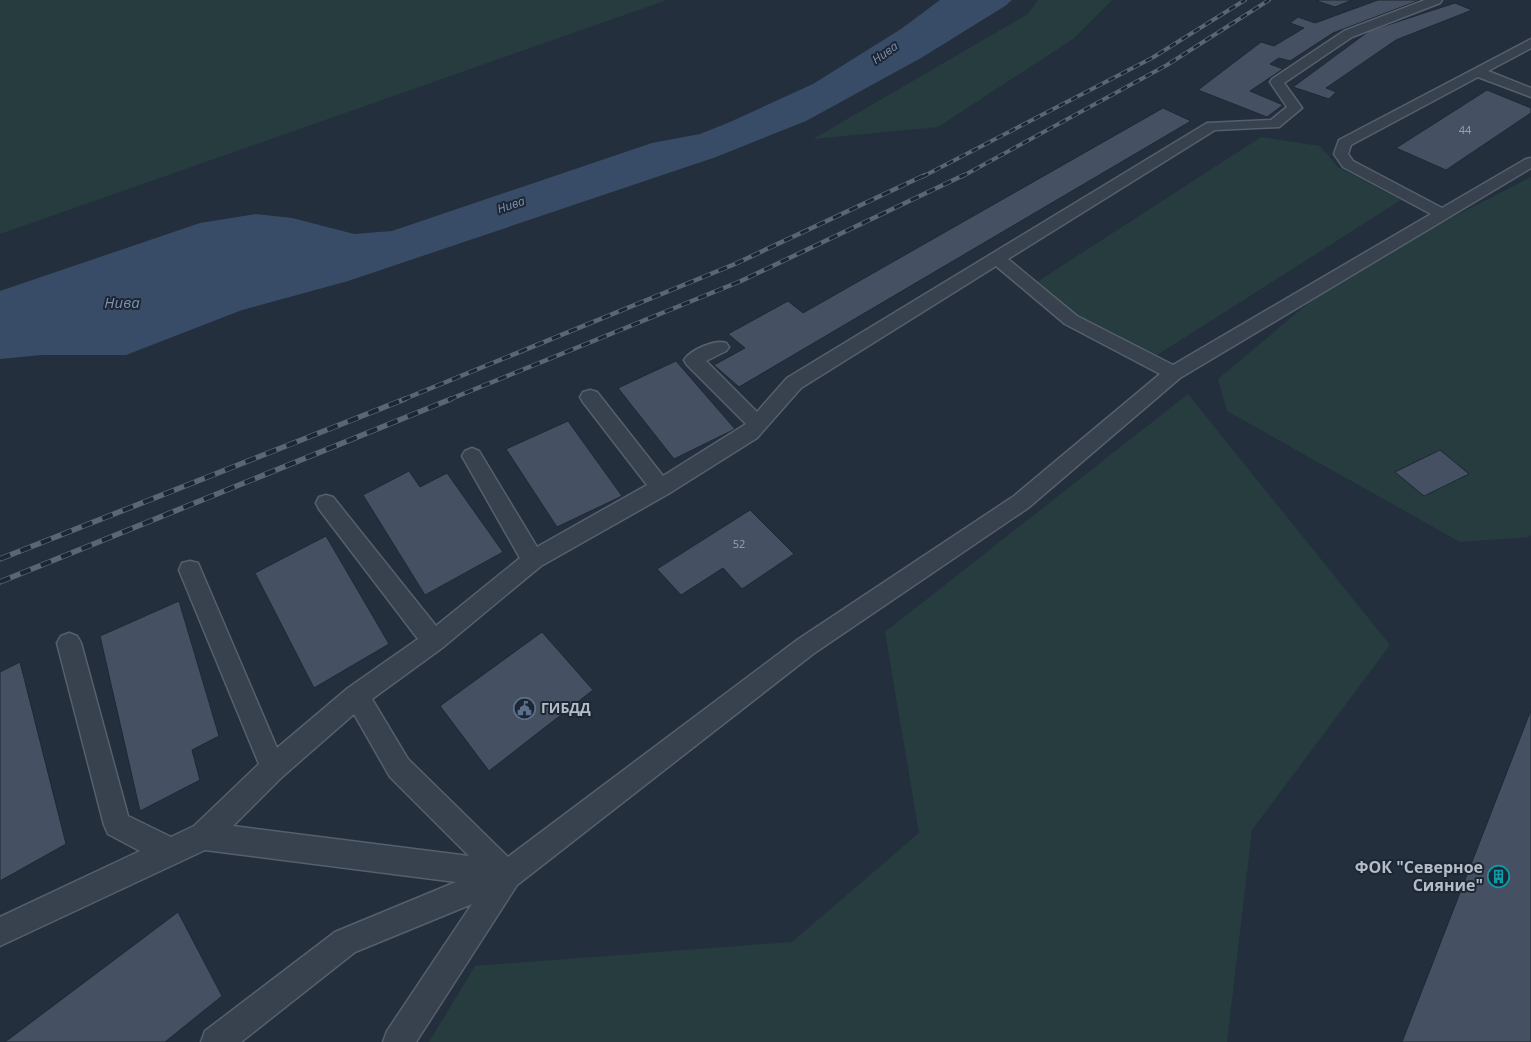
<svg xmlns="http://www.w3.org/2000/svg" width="1531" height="1042" viewBox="0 0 1531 1042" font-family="'Open Sans',sans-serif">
<rect width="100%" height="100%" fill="#242f3e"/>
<!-- green -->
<g fill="#263c3f">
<path d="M0 0H667L0 234Z"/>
<path d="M1038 0H1112L1073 39 938 127 813 139 1028 14Z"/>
<path d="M1261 137 1320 146 1338 167 1401 200 1157 355 1083 320 1037 282Z"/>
<path d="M1531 177V535L1529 537 1460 542 1227 411 1218 379 1343 274Z"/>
<path d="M1188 394 1390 645 1252 830 1227 1042H429L475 966 792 942 919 833 885 632Z"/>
</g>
<!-- water -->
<path fill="#394c67" d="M940 0H1012L1005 6 921 58 806 121 716 157 348 281 242 310 126 355H42L0 359V291L200 223 256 214 292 218 354 234 392 231 652 143 700 134 730 122 813 84 901 29Z"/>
<!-- building -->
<g fill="#455162" stroke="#1f2835">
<path d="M1319 0H1352L1335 7 1317 1Z"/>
<path d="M1378 0H1420L1333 33 1290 61 1279 58 1270 64 1283 69 1250 91 1283 105 1267 117 1198 90 1261 42 1274 46 1304 28 1290 23 1298 17 1315 23Z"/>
<path d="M1455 3 1472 10 1396 40 1326 88 1336 92 1329 99 1293 87 1369 31Z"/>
<path d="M1487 90 1531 108V113L1446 170 1396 148Z"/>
<path d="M1163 108 1191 121 739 387 714 365 745 348 728 334 788 301 803 313Z"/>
<path d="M676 361 735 429 674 459 618 388Z"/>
<path d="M568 421 622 496 557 527 506 449Z"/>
<path d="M1440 450 1469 474 1424 496 1395 472Z"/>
<path d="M409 471 420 487 447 473 503 552 425 595 363 495Z"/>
<path d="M750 510 794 554 742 589 723 568 681 595 657 569Z"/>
<path d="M326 536 389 644 314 688 255 573Z"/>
<path d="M179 601 219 736 192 750 200 780 140 811 100 636Z"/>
<path d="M542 632 593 690 489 771 440 706Z"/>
<path d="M20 662 66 844 0 881V672Z"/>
<path d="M1531 710V1042H1402Z"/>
<path d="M178 912 222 996 165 1042H5Z"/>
</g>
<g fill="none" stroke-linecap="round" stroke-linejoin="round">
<defs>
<path id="service" d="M1425 0H1442L1440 3 1352 37 1284 83 1302 108 1279 127 1215 130 1008 259 1077 316 1173 365 1431 214 1343 167 1334 154 1339 140 1531 39V48L1488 71 1531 88V97L1478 77 1351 145 1348 154 1353 161 1442 208 1526 159 1531 158V168L1180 378 1028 508 813 654 517 885 416 1042H383L387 1031 472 904 355 952 241 1042H201L205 1031 335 932 456 882 205 850 0 946V917L140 851 108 834 104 825 57 643 61 636 69 633 77 636 81 643 128 816 171 837 194 826 259 764 179 570 182 563 190 561 198 563 277 748 348 688 418 639 319 509 316 503 319 497 326 495 333 497 436 626 520 558 462 456 465 451 472 448 479 451 537 547 647 485 583 402 580 397 583 392 590 390 597 392 663 476 746 424 687 365 684 360C690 350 715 339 726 343L729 347 726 351 706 361 757 412 787 378 1207 123 1271 120 1287 107 1270 82 1272 79 1344 31ZM996 266 1065 324 1160 374 1014 496 797 640 508 857 408 759 372 699 442 648 541 566 668 494 757 438 801 388ZM354 714 390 777 469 856 233 826 282 777Z"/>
</defs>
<!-- service casing -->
<use href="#service" stroke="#565f6c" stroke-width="3"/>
<!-- service -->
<use href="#service" fill="#38414e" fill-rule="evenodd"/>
<defs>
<g id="rail-far2">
<path d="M922 177 1152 58 1245 0"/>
<path d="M961 177 1167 65 1269 0"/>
</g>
<g id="rail-far1">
<path d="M402 400 735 264 925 175"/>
<path d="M448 400 741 281 964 175"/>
</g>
<g id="rail">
<path d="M0 559 405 399"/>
<path d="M0 582 451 399"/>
</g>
</defs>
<!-- rail-far2 casing -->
<use href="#rail-far2" stroke="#5a6575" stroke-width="4"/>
<!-- rail-far1 casing -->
<use href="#rail-far1" stroke="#5a6575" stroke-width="4.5"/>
<!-- rail casing -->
<use href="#rail" stroke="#5a6575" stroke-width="5.5"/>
<!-- rail-far2 -->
<use href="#rail-far2" stroke="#1d2633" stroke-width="2.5" stroke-dasharray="7" stroke-linecap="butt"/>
<!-- rail-far1 -->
<use href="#rail-far1" stroke="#1d2633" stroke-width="3" stroke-dasharray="9" stroke-linecap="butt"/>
<!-- rail -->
<use href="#rail" stroke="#1d2633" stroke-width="4" stroke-dasharray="11" stroke-linecap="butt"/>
</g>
<!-- icons -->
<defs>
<symbol id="civic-ring" viewBox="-11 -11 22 22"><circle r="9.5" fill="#1d2633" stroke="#5c6f8a" stroke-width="1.5"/><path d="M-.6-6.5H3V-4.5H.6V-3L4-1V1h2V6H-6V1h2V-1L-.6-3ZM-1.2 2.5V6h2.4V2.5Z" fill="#5c6f8a"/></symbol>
<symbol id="building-ring" viewBox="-11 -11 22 22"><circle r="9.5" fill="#1d2633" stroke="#0f9aa8" stroke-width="1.5"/><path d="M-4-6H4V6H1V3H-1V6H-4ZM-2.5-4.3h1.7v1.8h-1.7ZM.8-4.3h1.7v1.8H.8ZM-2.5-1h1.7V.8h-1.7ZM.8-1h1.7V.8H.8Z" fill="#0f9aa8"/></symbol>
</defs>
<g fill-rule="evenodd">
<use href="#civic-ring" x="512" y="696" width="25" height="25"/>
<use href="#building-ring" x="1486" y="864" width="25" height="25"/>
</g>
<g text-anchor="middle" stroke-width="4" stroke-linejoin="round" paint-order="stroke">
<!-- number labels -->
<g font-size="11" fill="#98a1af">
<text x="1465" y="134">44</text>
<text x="739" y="548">52</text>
</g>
<!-- far-water labels -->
<g font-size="12" font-style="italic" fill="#7c92b1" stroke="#1d2633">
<text transform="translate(885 53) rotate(-35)" y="4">Нива</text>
<text transform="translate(511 205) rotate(-19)" y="4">Нива</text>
</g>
<!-- poi labels -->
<g font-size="14" font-weight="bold" fill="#b4bcc9" stroke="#1d2633" text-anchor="start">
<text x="541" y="713">ГИБДД</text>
</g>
<!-- water labels -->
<g font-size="15" font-style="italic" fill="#7c92b1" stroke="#1d2633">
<text x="122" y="308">Нива</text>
</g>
<!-- near-poi labels -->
<g font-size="16" font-weight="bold" fill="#b4bcc9" stroke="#1d2633" text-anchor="end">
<text x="1483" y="873">ФОК "Северное<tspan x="1483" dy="18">Сияние"</tspan></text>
</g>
</g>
</svg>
